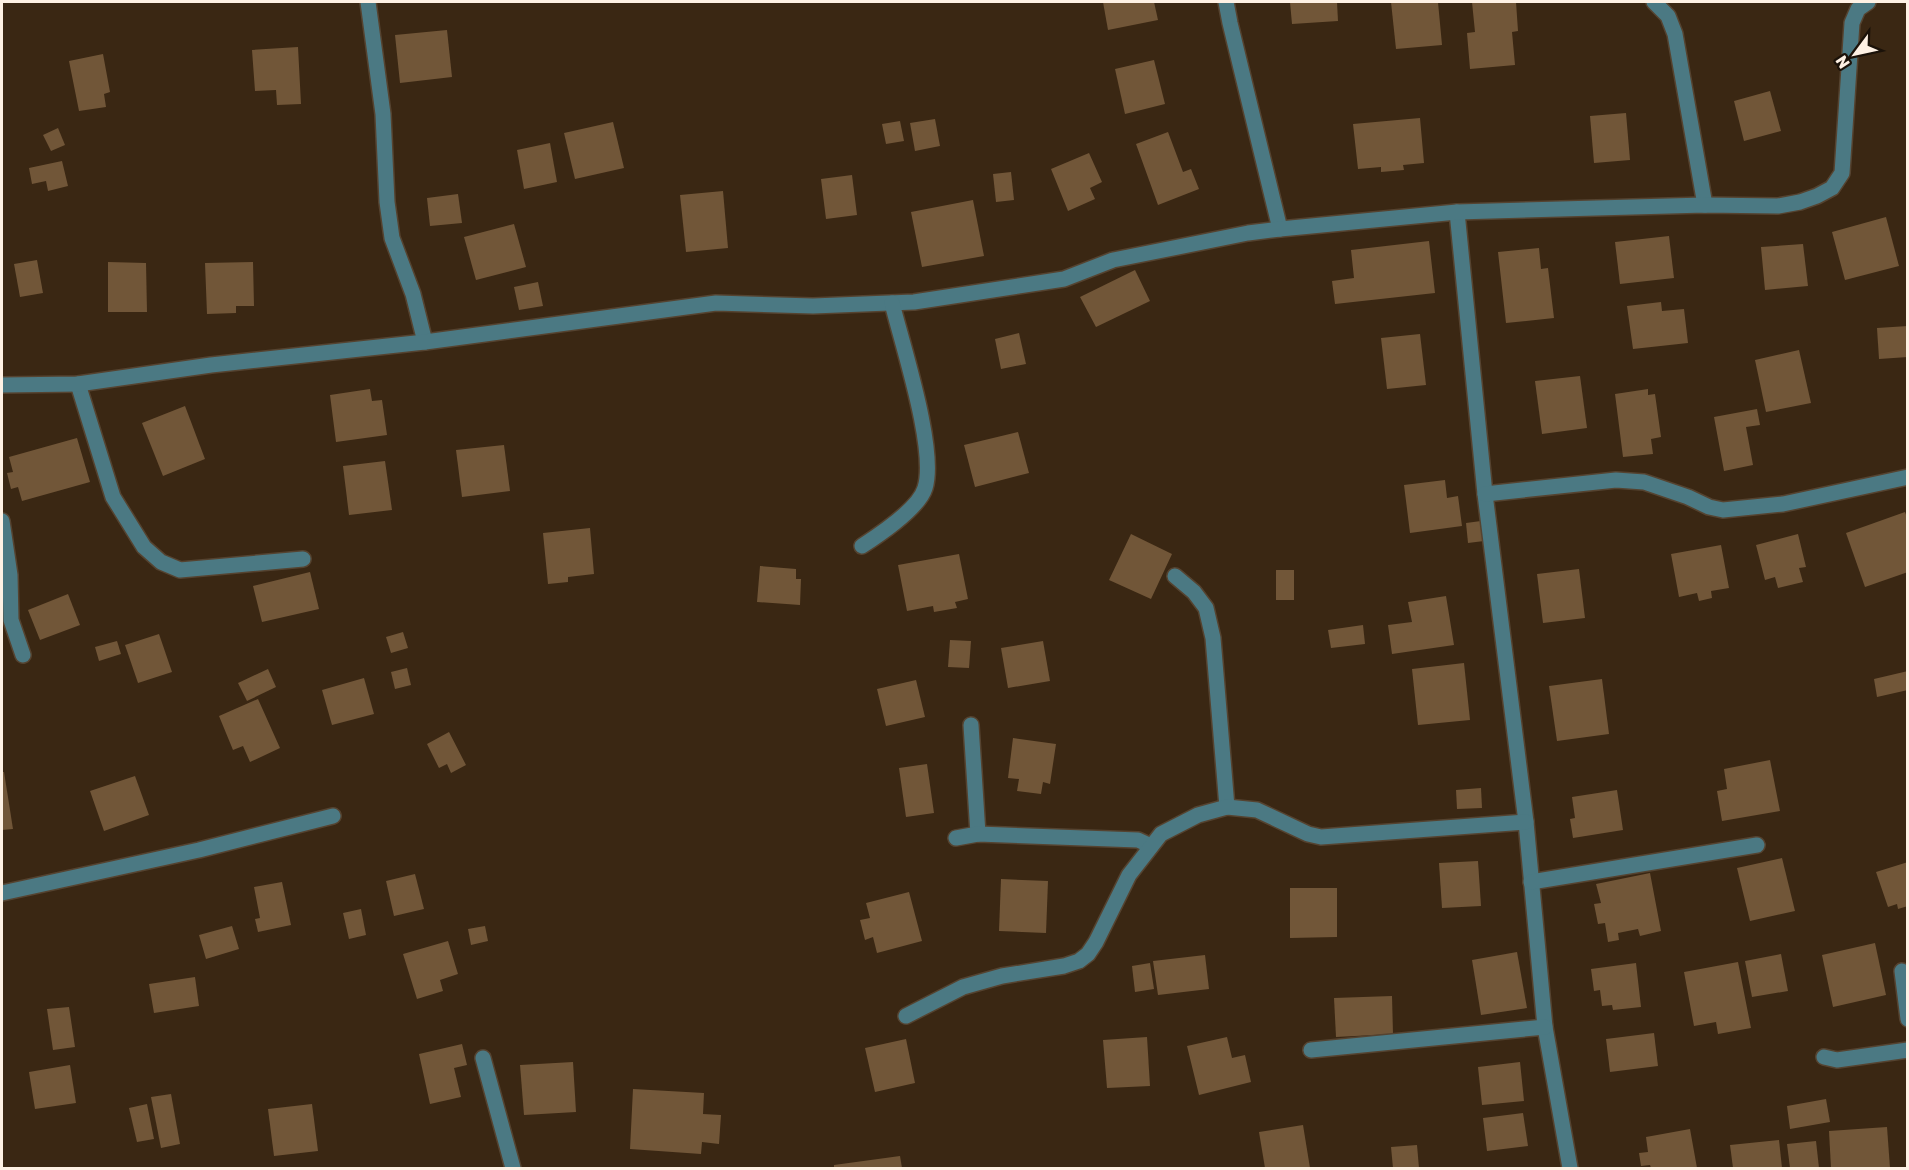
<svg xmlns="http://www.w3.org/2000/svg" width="1909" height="1170" viewBox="0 0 1909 1170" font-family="Rubik,sans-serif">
<rect width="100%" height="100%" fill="#3a2713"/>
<!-- building -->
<g fill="#715638">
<path d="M1103 2H1154L1158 20 1108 30Z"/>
<path d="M1290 2H1337L1338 21 1292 24Z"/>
<path d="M1391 2H1438L1442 45 1396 49Z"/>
<path d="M1472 2H1516L1518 31 1512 32 1515 65 1470 69 1467 33 1475 32Z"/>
<path d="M447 30 452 77 400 83 395 35Z"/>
<path d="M298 47 301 104 277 105 276 90 255 91 252 50Z"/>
<path d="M103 54 110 92 104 94 106 107 79 111 69 61Z"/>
<path d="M1154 60 1165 104 1125 114 1115 69Z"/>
<path d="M1770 91 1781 131 1744 141 1734 101Z"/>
<path d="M1626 113 1630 160 1594 163 1590 116Z"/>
<path d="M1420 118 1424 163 1403 165 1404 170 1381 172V167L1358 169 1353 124Z"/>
<path d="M935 119 940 146 915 151 910 123Z"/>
<path d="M900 121 904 141 886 144 882 124Z"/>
<path d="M613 122 624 168 575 179 564 133Z"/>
<path d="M58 128 65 145 51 151 43 135Z"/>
<path d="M1168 132 1183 172 1191 169 1199 189 1158 205 1136 144Z"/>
<path d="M550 143 557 182 524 189 517 150Z"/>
<path d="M1089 153 1102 182 1090 188 1095 199 1068 211 1051 169Z"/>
<path d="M62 161 68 186 48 191 46 181 32 184 29 168Z"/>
<path d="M1011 172 1014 200 996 202 993 174Z"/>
<path d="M852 175 857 215 826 219 821 179Z"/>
<path d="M723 191 728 248 686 252 680 195Z"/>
<path d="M458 194 462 223 430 226 427 198Z"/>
<path d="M973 200 984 256 922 267 911 212Z"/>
<path d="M1886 217 1899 266 1845 280 1832 232Z"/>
<path d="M514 224 526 267 476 280 464 237Z"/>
<path d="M1669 236 1674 278 1620 284 1615 242Z"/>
<path d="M1429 241 1435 293 1335 304 1332 281 1354 278 1351 250Z"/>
<path d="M1803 244 1808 286 1765 290 1761 247Z"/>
<path d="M1539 248 1541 269 1548 268 1554 318 1506 323 1498 252Z"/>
<path d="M37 260 43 293 20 297 14 264Z"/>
<path d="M108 262 146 263 147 312H108Z"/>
<path d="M253 262 254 306H236V313L207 314 205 263Z"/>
<path d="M1135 270 1150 301 1096 327 1080 297Z"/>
<path d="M538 282 543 306 519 310 514 287Z"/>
<path d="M1661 302 1662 311 1684 309 1688 343 1633 349 1627 306Z"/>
<path d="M1908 326V357L1879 359 1877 328Z"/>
<path d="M1019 333 1026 364 1001 369 995 339Z"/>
<path d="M1420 334 1426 385 1387 389 1381 338Z"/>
<path d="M1799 350 1811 403 1766 412 1755 360Z"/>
<path d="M1580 376 1587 428 1542 434 1535 381Z"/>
<path d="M370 389 372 401 382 400 387 435 336 442 330 395Z"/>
<path d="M1648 389V395L1655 394 1661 437 1651 439 1653 454 1623 457 1615 394Z"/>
<path d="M185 406 205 459 163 476 142 423Z"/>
<path d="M1757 409 1760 425 1746 427 1753 465 1724 471 1714 417Z"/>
<path d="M1018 432 1029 473 975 487 964 445Z"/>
<path d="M77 438 90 482 22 501 18 487 11 489 7 473 13 472 9 457Z"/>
<path d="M504 445 510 491 462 497 456 450Z"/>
<path d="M385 461 392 510 349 515 343 466Z"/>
<path d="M1445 480 1447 498 1458 496 1462 526 1410 533 1404 485Z"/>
<path d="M1905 512 1908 520V572L1865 587 1846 533Z"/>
<path d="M1481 521 1484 541 1468 543 1466 523Z"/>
<path d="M590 528 594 574 568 577V582L548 584 543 533Z"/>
<path d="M1131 534 1172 554 1151 599 1109 580Z"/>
<path d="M1798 534 1806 567 1799 568 1803 582 1778 588 1775 577 1765 580 1756 545Z"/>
<path d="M1721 545 1729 588 1711 591 1712 598 1699 601 1697 593 1679 597 1671 554Z"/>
<path d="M959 554 968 599 955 602 957 608 934 612 933 606 907 611 898 565Z"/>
<path d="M760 566 796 569V579H801L800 605 757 602Z"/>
<path d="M1579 569 1585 618 1543 623 1537 574Z"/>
<rect x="1276" y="570" width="18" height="30"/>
<path d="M310 572 319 609 262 622 253 586Z"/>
<path d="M68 594 80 625 40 640 28 610Z"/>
<path d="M1446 596 1454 645 1392 654 1388 625 1412 622 1408 602Z"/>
<path d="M1363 625 1365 644 1331 648 1328 630Z"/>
<path d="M403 632 408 648 391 653 386 637Z"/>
<path d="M159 634 172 672 138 683 125 645Z"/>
<path d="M950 640 971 641 969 668 948 667Z"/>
<path d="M117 641 121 654 99 661 95 647Z"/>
<path d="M1043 641 1050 681 1008 688 1001 648Z"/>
<path d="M1464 663 1470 720 1418 725 1412 669Z"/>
<path d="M407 668 411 685 395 689 391 672Z"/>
<path d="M268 669 276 687 247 701 238 683Z"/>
<path d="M1908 671V690L1877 697 1874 679Z"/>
<path d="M364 678 374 714 332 725 322 690Z"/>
<path d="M1602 679 1609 734 1557 741 1549 686Z"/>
<path d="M916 680 925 717 886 726 877 689Z"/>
<path d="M258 699 280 748 250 762 243 746 233 750 219 716Z"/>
<path d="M449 732 466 765 451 773 447 764 439 768 427 744Z"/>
<path d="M1013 738 1056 744 1050 784 1043 782 1041 794 1017 791 1019 779 1008 778Z"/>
<path d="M1770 760 1780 811 1722 821 1717 791 1727 789 1724 769Z"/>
<path d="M927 764 934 813 906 817 899 768Z"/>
<path d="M2 772H4L13 829 2 830Z"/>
<path d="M135 776 149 815 104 831 90 791Z"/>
<path d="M1481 788 1482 808 1457 809 1456 790Z"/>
<path d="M1617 790 1623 830 1573 838 1570 819 1575 818 1572 797Z"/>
<path d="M1782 858 1795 911 1750 921 1737 868Z"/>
<path d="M1478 861 1481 906 1442 908 1439 863Z"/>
<path d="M1908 862V906L1898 909 1897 904 1888 907 1876 872Z"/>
<path d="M1650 873 1661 931 1640 936 1638 929 1618 933 1619 940 1608 942 1605 923 1598 924 1594 904 1601 903 1596 884Z"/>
<path d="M415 874 424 909 394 916 386 881Z"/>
<path d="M1001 879 1048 881 1046 933 999 931Z"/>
<path d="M282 882 291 925 258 932 255 919 260 918 254 887Z"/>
<path d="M1290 888H1337V937L1290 938Z"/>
<path d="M909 892 922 941 877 953 873 937 865 940 860 920 870 918 866 903Z"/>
<path d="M361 909 366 935 349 939 343 913Z"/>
<path d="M232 926 239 949 206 959 199 935Z"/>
<path d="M485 926 488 941 471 945 468 929Z"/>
<path d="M448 941 458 974 440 980 443 991 417 999 403 954Z"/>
<path d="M1875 943 1886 995 1833 1007 1822 955Z"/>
<path d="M1517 952 1527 1008 1481 1015 1472 960Z"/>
<path d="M1781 954 1788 991 1752 997 1745 961Z"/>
<path d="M1205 955 1209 989 1158 995 1153 961Z"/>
<path d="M1738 962 1751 1028 1718 1034 1716 1022 1694 1026 1684 972Z"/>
<path d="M1150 963 1154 989 1135 992 1132 966Z"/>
<path d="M1636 963 1641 1007 1613 1010 1612 1005 1602 1006 1600 990 1594 991 1591 969Z"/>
<path d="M195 977 199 1006 154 1013 149 984Z"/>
<path d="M1392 996 1393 1034 1336 1037 1334 998Z"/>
<path d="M69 1007 75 1047 53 1050 47 1009Z"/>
<path d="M1654 1033 1658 1066 1610 1072 1606 1039Z"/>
<path d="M1147 1037 1150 1086 1107 1088 1103 1040Z"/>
<path d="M1227 1037 1232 1058 1245 1055 1251 1082 1199 1095 1187 1046Z"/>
<path d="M906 1039 915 1083 875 1092 865 1048Z"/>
<path d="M462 1044 467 1065 454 1068 461 1097 430 1104 419 1054Z"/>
<path d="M573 1062 576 1112 524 1115 520 1065Z"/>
<path d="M1520 1062 1524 1101 1482 1105 1478 1067Z"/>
<path d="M70 1065 76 1103 35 1109 29 1072Z"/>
<path d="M633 1089 704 1093 703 1114 721 1115 719 1144 702 1142 701 1154 630 1149Z"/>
<path d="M171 1094 180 1144 161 1148 151 1097Z"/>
<path d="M1826 1099 1830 1122 1790 1129 1787 1106Z"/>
<path d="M147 1104 154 1139 137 1142 129 1108Z"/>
<path d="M312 1104 318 1151 274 1156 268 1109Z"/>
<path d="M1523 1113 1528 1146 1487 1151 1483 1118Z"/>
<path d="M1303 1125 1310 1168H1265L1259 1132Z"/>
<path d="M1887 1127 1890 1168H1831L1829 1131Z"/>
<path d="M1690 1129 1697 1168H1651L1650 1165 1641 1166 1639 1153 1648 1152 1646 1137Z"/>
<path d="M1779 1140 1782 1168H1733L1730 1145Z"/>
<path d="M1816 1141 1819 1168H1790L1787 1144Z"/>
<path d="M1417 1145 1419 1168H1393L1391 1147Z"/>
<path d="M900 1156 902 1168H834V1165Z"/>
</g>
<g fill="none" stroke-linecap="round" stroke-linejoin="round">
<defs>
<g id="minor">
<path d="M368 2 383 114 387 202 392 238 413 294 425 342"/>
<path d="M1226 2 1230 23 1280 229"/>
<path d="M1654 2 1668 16 1675 34 1705 205"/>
<path d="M1457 212 1485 494 1526 822 1545 1027 1570 1168"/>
<path d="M78 384 113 497 144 547 161 562 180 570 303 559"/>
<path d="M2 385 78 384 211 365 425 342 716 303 813 306 914 302 1064 279 1113 260 1248 233 1280 229 1457 212 1705 205 1778 206 1800 202 1817 196 1832 188 1842 173 1852 23 1858 9 1868 2"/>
<path d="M1485 494 1616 480 1644 482 1688 497 1709 507 1723 510 1783 504 1908 477"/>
<path d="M2 521 10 575 11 620 23 655"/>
<path d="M862 546C879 535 919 508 925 488 937 450 902 344 892 303"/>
<path d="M1175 576 1194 592 1206 608 1213 638 1227 807"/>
<path d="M971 725 978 834"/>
<path d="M956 838 978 834 1138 840 1151 846"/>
<path d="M1531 882 1757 845"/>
<path d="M2 893 199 850 333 816"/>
<path d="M1902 971 1908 1019"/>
<path d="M906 1016 963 987 1002 976 1064 966 1079 961 1088 954 1096 942 1129 875 1161 834 1198 815 1227 807 1257 810 1308 834 1321 837 1526 822"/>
<path d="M1311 1050 1545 1027"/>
<path d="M1824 1057 1837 1060 1908 1050"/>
<path d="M483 1058 513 1168"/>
</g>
</defs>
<!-- minor casing -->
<use href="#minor" stroke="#554330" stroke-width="18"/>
<!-- minor -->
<use href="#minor" stroke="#4b7983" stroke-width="15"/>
</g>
<!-- border -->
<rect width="1909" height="1170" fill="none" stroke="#fef1e4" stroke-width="6"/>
<!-- north arrow -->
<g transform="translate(1855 54) rotate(237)" stroke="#1b1209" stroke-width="4.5" paint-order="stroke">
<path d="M0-4.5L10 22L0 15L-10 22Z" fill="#fef1e4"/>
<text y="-9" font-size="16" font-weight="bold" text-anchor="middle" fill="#fef1e4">N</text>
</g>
</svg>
